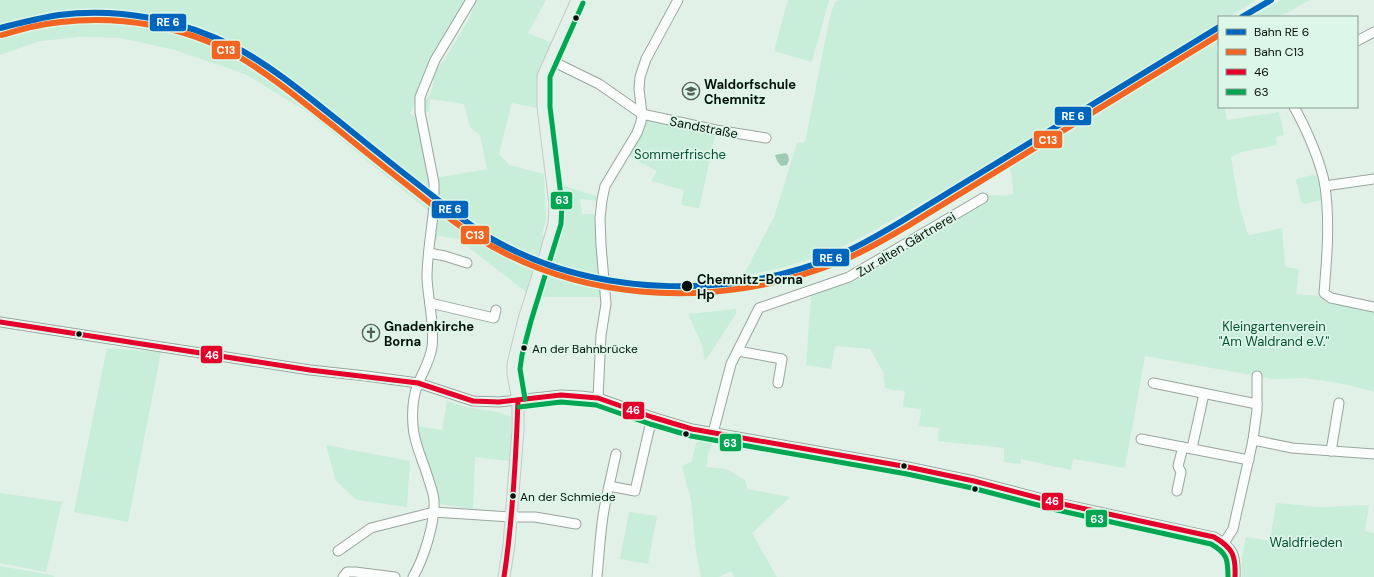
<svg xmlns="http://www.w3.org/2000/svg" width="1374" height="577" viewBox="0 0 1374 577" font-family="'DM Sans',sans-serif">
<rect width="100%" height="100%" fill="#e2f1e8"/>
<!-- green -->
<g fill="#c8edd8">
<path d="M0 0H465L410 114 417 116 430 181 429 202 450 219 479 240 539 267 531 296 458 239 438 236 431 254 435 216 307 112 245 74 175 50 120 38 81 37 40 41 0 55Z"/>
<path d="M475 0H546L528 33 554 44 541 68 537 83V108L512 103 499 154 509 165 544 174 546 220 542 234 546 240 541 258 510 245 482 230 438 197 439 186 435 178 487 169 480 135 470 127 464 104 430 99 429 112 424 111 423 102C433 95 434 82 434 71 445 62 450 49 458 37 465 25 473 15 475 0Z"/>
<path d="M788 0H829L812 62 774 51Z"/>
<path d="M840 0H1254V1L1229 17H1219V23L991 163 875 230 828 254 781 268 743 276 774 217 797 143 805 142 830 16 835 2Z"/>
<path d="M1281 0H1310L1285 14 1274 17H1252Z"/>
<path d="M1219 36V44L1216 46 1219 68V107H1225L1227 120 1279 112 1284 135 1276 137 1277 145 1242 152 1231 157 1239 205 1248 234 1250 235 1282 228 1285 267 1299 269 1296 294 1321 296 1374 309V392L1344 384 1305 378 1273 379 1145 356 1125 468 1073 459 1071 470 1021 459V464L1004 462V448L938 441 939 428 919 426 921 409 903 407 905 391 892 390 885 388 883 372 870 349 835 346 831 369 806 365 811 294 853 282 912 244 908 240 981 194 1004 196 1013 194 1012 176 1007 163Z"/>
<path d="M649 118 716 132 699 208 681 205 684 190 651 181 657 171 627 155Z"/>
<path d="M1313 175 1317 177 1322 199 1319 201 1303 204 1301 202 1296 180 1299 178Z"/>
<path d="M553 178 568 187 599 197 598 201 580 199 582 214H596L600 276 586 273 546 260Z"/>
<path d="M544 269 564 276 603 283 605 297H532Z"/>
<path d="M736 309V314L705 361 702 345 688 314Z"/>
<path d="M107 348 161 352 128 522 74 512Z"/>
<path d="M447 401 465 407 499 412 511 417V461L475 457 473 509 439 504 416 426 442 430Z"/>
<path d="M698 436 713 440 710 451 708 452 707 467 726 469 745 480 748 489 790 497 752 533 777 577H734L731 571 719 577H701L696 551 691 500 682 466 692 461Z"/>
<path d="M326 445 410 461 407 507 357 500 336 481Z"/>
<path d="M0 493 62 502 46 572 0 563Z"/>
<path d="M1276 503 1320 507 1369 505 1365 531 1374 533V577H1242V558L1246 537 1270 541Z"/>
<path d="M629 512 657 516 648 564 620 559Z"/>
<path d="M0 566 51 575 55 577H0Z"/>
</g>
<!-- water -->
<path fill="#9fccb2" d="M786 153 788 155 789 160 787 165 781 166 777 161 775 155Z"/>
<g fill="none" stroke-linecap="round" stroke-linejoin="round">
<defs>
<g id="minor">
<path d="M1357 41 1374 32"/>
<path d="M550 60 599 84 642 114 716 130 766 138"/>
<path d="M1294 107C1306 128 1321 162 1325 186 1330 222 1327 257 1324 293L1331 298 1374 307"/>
<path d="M1325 186 1374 179"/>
<path d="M434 194V183L420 112V97L435 60 471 0"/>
<path d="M429 253 445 256 467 263"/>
<path d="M430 303 494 318 496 310"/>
<path d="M0 322 310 370 366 376 418 383 473 401 499 402 561 395 580 396 598 398 652 417 692 429 908 467 974 481 1058 503 1214 537C1234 548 1236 555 1235 577"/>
<path d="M738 351 782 359 778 383"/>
<path d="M1153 383 1257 404"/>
<path d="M598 398 601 335 606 304 601 245 600 218 602 200 605 186 637 133 641 122 642 114 639 89 640 77 646 59 678 0"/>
<path d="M713 433 731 364 759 308 849 277 983 198"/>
<path d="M1141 439 1249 460"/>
<path d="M1253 440 1292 448 1374 454"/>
<path d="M1192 448 1204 394"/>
<path d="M1331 451 1339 403"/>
<path d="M609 486 616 454"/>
<path d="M1177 491 1181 472 1178 466 1183 447"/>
<path d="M1224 543 1233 529 1253 440 1257 410V376"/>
<path d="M338 551 371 528 434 512 511 517H535L576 524"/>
<path d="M343 577 347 572H355L395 577"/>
<path d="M413 577C424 558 435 523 434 501 434 495 431 487 429 481 424 462 414 445 413 426 412 413 413 396 418 384 423 371 430 361 432 347 435 324 428 301 427 278 427 253 432 229 434 205"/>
<path d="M597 577C600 545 601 517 609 486L635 491 652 417"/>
</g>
<g id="major">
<path d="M544 259 554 224 555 204 543 107V76L577 0"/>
<path d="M504 577 509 545 518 430V400L513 374V364L524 319 540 269"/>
</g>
</defs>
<!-- minor casing -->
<use href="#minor" stroke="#99a59e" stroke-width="11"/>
<!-- major casing -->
<use href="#major" stroke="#c3cac6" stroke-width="13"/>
<!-- minor -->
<use href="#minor" stroke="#fbfdfc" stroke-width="9"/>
<!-- major -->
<use href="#major" stroke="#e4f0ea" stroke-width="11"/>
<defs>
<g id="bus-1">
<path d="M0 322 310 370 418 383 473 401 499 402 561 395 598 398 652 417 692 429 908 467 974 481 1058 503 1214 537C1233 548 1236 556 1235 577"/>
<path d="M504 577C513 518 516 459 518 400"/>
</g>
<g id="bus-2">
<path d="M525 399 520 369 522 355 531 321 561 224 562 204 550 107V77L583 3"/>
<path d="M519 407 561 402 596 405 650 424 691 436 907 474 972 488 1057 510 1211 544C1227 553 1228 559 1228 577"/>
</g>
</defs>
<!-- bus-1 casing -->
<use href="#bus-1" stroke="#dcf7e7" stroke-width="8"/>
<!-- bus-2 casing -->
<use href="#bus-2" stroke="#dcf7e7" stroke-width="8"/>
<!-- bus-1 -->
<use href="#bus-1" stroke="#e4002b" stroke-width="5"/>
<!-- bus-2 -->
<use href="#bus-2" stroke="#00a651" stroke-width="5"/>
<defs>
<g id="rail-1">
<path d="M1242 17 1271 0"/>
<path d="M0 28C20 23 39 18 59 15 119 7 183 20 237 48 274 68 307 96 340 122 378 153 417 184 456 214 470 225 485 236 501 244 602 298 737 299 841 254 862 245 882 233 902 221L1219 27"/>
</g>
<path id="rail-2" d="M2 35C21 29 41 24 61 22 120 15 184 26 236 55 272 76 304 103 336 128 374 159 413 190 452 220 563 304 714 313 841 261 864 252 885 239 906 227L1219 35"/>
</defs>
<!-- rail-1 casing -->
<use href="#rail-1" stroke="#dcf7e7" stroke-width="9"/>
<!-- rail-2 casing -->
<use href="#rail-2" stroke="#dcf7e7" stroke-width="9"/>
<!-- rail-1 -->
<use href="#rail-1" stroke="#0065bd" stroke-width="6"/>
<!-- rail-2 -->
<use href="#rail-2" stroke="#f26522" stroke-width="6"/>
</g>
<!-- icons -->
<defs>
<symbol id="school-ring" viewBox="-11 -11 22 22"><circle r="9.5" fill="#dcf7e7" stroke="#545e58" stroke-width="1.5"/><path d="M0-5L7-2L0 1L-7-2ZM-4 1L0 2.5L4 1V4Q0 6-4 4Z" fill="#545e58"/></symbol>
<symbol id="church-ring" viewBox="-11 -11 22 22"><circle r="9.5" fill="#dcf7e7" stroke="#545e58" stroke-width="1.5"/><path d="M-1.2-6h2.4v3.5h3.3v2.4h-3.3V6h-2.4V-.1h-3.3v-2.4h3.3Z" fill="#545e58"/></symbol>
</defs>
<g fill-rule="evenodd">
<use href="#school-ring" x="681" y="81" width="20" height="20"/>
<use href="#church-ring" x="361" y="323" width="20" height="20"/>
</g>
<!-- markers -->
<g fill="#070f0a" stroke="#dcf7e7" stroke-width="1.5">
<circle cx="576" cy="18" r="3.5"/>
<circle cx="687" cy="286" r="6"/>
<circle cx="79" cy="334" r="3.5"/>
<circle cx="524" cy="348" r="3.5"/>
<circle cx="686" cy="434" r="3.5"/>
<circle cx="904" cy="466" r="3.5"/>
<circle cx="975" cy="489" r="3.5"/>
<circle cx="513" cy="496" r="3.5"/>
</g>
<g text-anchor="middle" stroke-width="3.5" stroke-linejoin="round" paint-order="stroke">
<!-- bus labels -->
<g font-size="12" fill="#070f0a" stroke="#dcf7e7" text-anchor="start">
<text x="532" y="353">An der Bahnbrücke</text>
<text x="520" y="501">An der Schmiede</text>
</g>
<!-- poi labels -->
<g font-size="13" font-weight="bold" fill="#070f0a" stroke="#dcf7e7" text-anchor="start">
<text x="704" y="89">Waldorfschule<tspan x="704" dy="15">Chemnitz</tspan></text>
<text x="384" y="331">Gnadenkirche<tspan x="384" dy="15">Borna</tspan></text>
</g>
<!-- street labels -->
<g font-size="13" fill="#070f0a" stroke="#dcf7e7">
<text transform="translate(704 127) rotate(11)" y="5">Sandstraße</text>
<text transform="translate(906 244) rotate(-31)" y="5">Zur alten Gärtnerei</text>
</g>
<!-- park labels -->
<g font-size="13" fill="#075233" stroke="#dcf7e7">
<text x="680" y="159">Sommerfrische</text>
<text x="1274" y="331">Kleingartenverein<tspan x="1274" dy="15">"Am Waldrand e.V."</tspan></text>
<text x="1306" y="547">Waldfrieden</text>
</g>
<!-- stop labels -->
<g font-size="13" font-weight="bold" fill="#070f0a" stroke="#dcf7e7" text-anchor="start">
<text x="697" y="284">Chemnitz-Borna<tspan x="697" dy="15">Hp</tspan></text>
</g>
</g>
<g stroke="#dcf7e7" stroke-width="1.5">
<rect x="149" y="13" width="38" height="19" rx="4" fill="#0065bd"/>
<rect x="211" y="40" width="30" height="20" rx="4" fill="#f26522"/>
<rect x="1054" y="106" width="38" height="20" rx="4" fill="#0065bd"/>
<rect x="1033" y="130" width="30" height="19" rx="4" fill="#f26522"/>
<rect x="550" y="191" width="23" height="19" rx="4" fill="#00a651"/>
<rect x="431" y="200" width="38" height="19" rx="4" fill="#0065bd"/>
<rect x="460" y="225" width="30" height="20" rx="4" fill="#f26522"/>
<rect x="812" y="248" width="38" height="19" rx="4" fill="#0065bd"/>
<rect x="200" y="345" width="23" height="19" rx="4" fill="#e4002b"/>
<rect x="622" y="401" width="23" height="19" rx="4" fill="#e4002b"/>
<rect x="719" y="433" width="23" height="19" rx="4" fill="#00a651"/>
<rect x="1041" y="492" width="23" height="19" rx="4" fill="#e4002b"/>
<rect x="1085" y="509" width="23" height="19" rx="4" fill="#00a651"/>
</g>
<g font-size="11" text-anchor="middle" font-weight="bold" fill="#fff">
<text x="168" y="26">RE 6</text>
<text x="226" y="54">C13</text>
<text x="1073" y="120">RE 6</text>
<text x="1048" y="144">C13</text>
<text x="562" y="204">63</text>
<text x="450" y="213">RE 6</text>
<text x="475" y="239">C13</text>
<text x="831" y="262">RE 6</text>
<text x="212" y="359">46</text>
<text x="633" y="414">46</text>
<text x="730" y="447">63</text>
<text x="1052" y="505">46</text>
<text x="1097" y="523">63</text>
</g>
<!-- legend -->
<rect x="1218" y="16" width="140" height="92" fill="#dcf7e7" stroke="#879a8f"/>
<rect x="1226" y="29" width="20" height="6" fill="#0065bd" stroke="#879a8f"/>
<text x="1254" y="36" font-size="12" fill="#070f0a">Bahn RE 6</text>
<rect x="1226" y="49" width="20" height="6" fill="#f26522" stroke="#879a8f"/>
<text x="1254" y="56" font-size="12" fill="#070f0a">Bahn C13</text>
<rect x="1226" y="69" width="20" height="6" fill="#e4002b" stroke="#879a8f"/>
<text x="1254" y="76" font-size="12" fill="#070f0a">46</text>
<rect x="1226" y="89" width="20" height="6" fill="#00a651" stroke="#879a8f"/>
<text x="1254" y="96" font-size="12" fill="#070f0a">63</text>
</svg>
